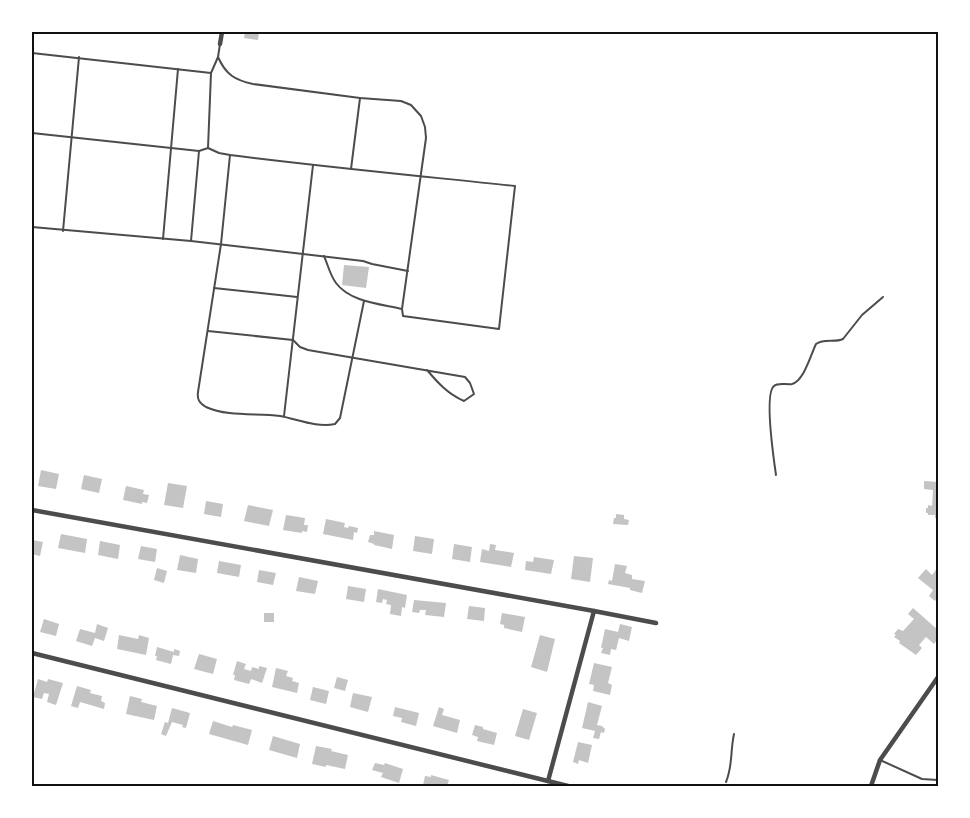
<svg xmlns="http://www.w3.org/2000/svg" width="970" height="818" viewBox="0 0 970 818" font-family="'Noto Sans',sans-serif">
<rect width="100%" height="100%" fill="#fff"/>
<!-- building -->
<g fill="#c4c4c4">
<path d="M245 32H259L258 40 244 38Z"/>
<path d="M344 265 369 267 366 288 342 285Z"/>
<path d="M41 470 59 474 56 489 38 486Z"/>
<path d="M84 475 102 479 99 493 81 489Z"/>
<path d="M924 481 938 482V518H935V515H928V513H926V508H928V505L932 506 933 490 924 489Z"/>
<path d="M168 483 187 486 183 508 164 505Z"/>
<path d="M126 486 144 490 143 494 149 495 147 503 142 502V504L123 500Z"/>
<path d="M206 501 223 504 221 517 204 514Z"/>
<path d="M248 505 273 510 269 526 244 521Z"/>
<path d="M616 514 624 515V519L629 520 628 525 613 524 614 518H616Z"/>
<path d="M286 515 305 518 304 525H308L307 532 302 531V533L283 530Z"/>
<path d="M326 519 345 523 344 527 348 528 349 526 358 528 357 533 354 532 353 540 323 534Z"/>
<path d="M374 531 394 535 392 549 374 545V544L368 542 370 535H374Z"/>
<path d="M61 534 87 539 85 553 58 548Z"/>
<path d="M415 536 434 539 432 554 413 551Z"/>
<path d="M32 540 43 542 40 556 32 554Z"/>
<path d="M100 541 120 545 118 559 98 555Z"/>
<path d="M454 544 472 547 470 562 452 559Z"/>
<path d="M490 544 496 545 495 550 514 553 511 567 480 562 482 549 489 551Z"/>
<path d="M141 546 157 549 155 562 138 559Z"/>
<path d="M180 555 198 559 196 573 177 570Z"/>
<path d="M574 556 593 558 590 582 571 579Z"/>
<path d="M534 557 554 560 551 574 525 570 526 561 533 562Z"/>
<path d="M219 561 241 565 239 577 217 573Z"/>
<path d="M615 564 627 566 625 573 632 575V579L645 581 642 593 630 590V588L608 584 609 580 612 581Z"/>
<path d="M938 567V596L935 601 929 596 933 590 918 578 926 569 932 575Z"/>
<path d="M157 568 167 571 164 583 154 580Z"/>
<path d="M259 570 276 573 273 585 257 582Z"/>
<path d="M299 577 318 581 315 594 296 591Z"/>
<path d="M348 586 366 589 364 602 346 599Z"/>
<path d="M378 589 407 595 405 608 402 607 401 616 390 614 391 605 386 604 387 600 383 599 382 603 376 602Z"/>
<path d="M414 600 446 603 444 617 425 615 426 610H420L419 613 412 612Z"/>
<path d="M469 606 485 608 484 621 467 619Z"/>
<path d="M913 608 938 630V639L934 644 926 637 919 645 922 648 916 655 899 643 900 641 894 637 896 635 894 634 898 629 903 631 914 619 908 614Z"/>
<rect x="264" y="613" width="10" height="9"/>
<path d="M502 613 525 617 522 632 504 628V625L500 624Z"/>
<path d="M44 619 59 624 56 636 40 632Z"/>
<path d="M97 624 108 628 104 641 95 638 92 646 76 641 80 629 95 633Z"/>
<path d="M620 624 632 627 629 641 619 638 616 650 611 649 610 655 601 653 603 648H601L605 629 618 632Z"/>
<path d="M119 635 138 639 139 635 149 638 146 655 117 649Z"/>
<path d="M540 635 555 639 547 672 531 667Z"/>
<path d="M157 647 174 652V649L180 651 179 656 173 655 171 664 156 660 157 656H155Z"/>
<path d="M199 654 217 659 213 674 194 669Z"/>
<path d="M237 661 246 664 244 669 251 671 252 667 259 669V666L267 668 262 683 251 679 249 684 234 680 235 675H233Z"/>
<path d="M594 663 612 667 608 683 612 685 610 695 593 691 594 685 589 684Z"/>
<path d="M276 668 288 671 286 676 293 678 292 681 299 683 297 693 272 687Z"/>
<path d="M337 677 348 680 345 691 334 688Z"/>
<path d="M38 679 47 682 48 679 63 683 56 705 47 702 49 694 44 693 42 699 33 697Z"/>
<path d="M77 686 91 690 90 693 102 696 101 701 105 703 104 709 80 702 78 708 71 706Z"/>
<path d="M313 687 329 691 326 704 310 700Z"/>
<path d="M353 693 372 697 368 712 350 707Z"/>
<path d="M130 696 142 699 141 702 157 706 154 720 126 714Z"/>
<path d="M588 702 602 706 597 725 602 726 605 729 604 733 601 732 599 739 593 738 595 731 582 728Z"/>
<path d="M395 707 419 713 416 726 401 722 402 718 393 716Z"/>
<path d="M439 707 444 709 442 715 460 720 457 733 433 726Z"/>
<path d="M172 708 190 713 186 728 182 727 183 725 172 722 166 736 161 734 165 722 168 723Z"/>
<path d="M523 709 537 713 529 740 515 736Z"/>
<path d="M213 721 232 727 233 725 252 730 248 745 209 734Z"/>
<path d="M475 725 483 727V729L497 733 494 745 477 741 478 737 472 735Z"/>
<path d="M273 736 300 744 297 758 269 750Z"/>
<path d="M578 742 592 745 588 763 579 760 578 764 573 762Z"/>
<path d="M316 746 332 749 331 751 348 755 345 769 326 765V767L312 764Z"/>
<path d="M375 763 384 765 385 763 403 769 399 783 381 777 383 773 372 770Z"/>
<path d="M431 775 449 780 447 786H429L423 785 425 776 431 777Z"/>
</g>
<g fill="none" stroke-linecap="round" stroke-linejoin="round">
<!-- service -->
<g stroke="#4c4c4c" stroke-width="2">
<path d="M32 53 211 73"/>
<path d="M32 133 199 151 208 148 219 153 230 155C325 167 420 176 515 186L499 329 403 316 402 309 426 138 425 127 421 116 411 105 401 101 360 98 253 84C235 80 226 75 218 57"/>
<path d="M208 148 211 73 218 57 220 44"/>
<path d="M230 155 221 244 198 392C197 399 199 403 206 407 228 417 256 413 280 416 297 419 317 428 335 424L340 418 364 301"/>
<path d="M351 169 360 98"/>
<path d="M32 227 191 241 363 261 372 264 408 271"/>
<path d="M63 231 79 57"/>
<path d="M163 239 178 69"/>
<path d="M191 241 199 151"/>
<path d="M324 256C328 265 330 275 336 283 350 302 381 304 402 309"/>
<path d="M214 288 297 297"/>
<path d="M208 331 293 340"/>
<path d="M293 340 300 347 308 350 465 377 470 383 474 394 464 401C448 394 438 383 427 370"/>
<path d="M284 416 313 165"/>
<path d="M776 475C774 461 764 394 774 386 778 382 787 385 792 384 804 381 811 354 816 344 824 338 835 343 843 339L862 315 883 297"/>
<path d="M880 760 922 779 938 780"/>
<path d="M726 782C733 765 730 752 734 734"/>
</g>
<!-- minor -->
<g stroke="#4c4c4c" stroke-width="4.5">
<path d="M220 44 222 32"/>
<path d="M32 510 594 611 656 623"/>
<path d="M32 653 568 786"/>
<path d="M548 781 594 611"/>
<path d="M871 786 880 760 938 677"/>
</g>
</g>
<!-- border -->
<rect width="970" height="818" fill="none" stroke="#ffffff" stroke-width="66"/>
<rect x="33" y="33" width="904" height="752" fill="none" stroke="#111" stroke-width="2"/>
</svg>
